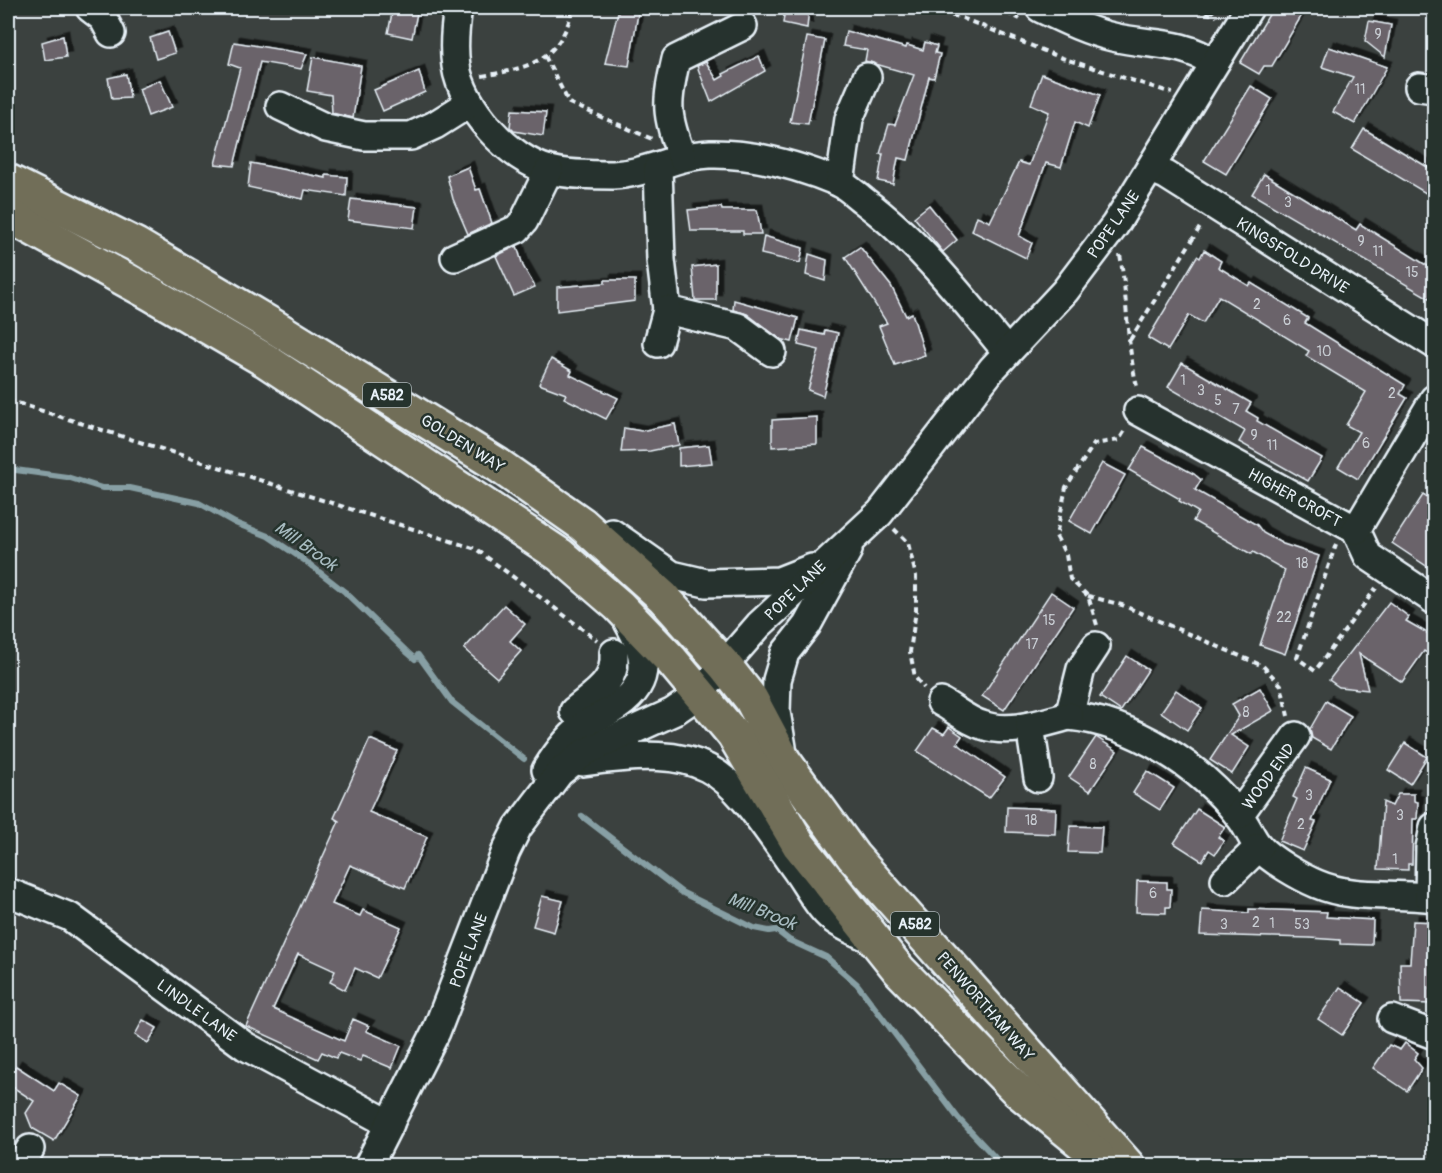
<svg xmlns="http://www.w3.org/2000/svg" width="1442" height="1173" viewBox="0 0 1442 1173" font-family="Pangolin,sans-serif">
<defs>
<filter id="shadow"><feDropShadow dx="5.5" dy="-5.5" stdDeviation="0" flood-color="#0009"/></filter>
</defs>
<rect width="100%" height="100%" fill="#3b413f"/>
<filter id="ink" filterUnits="userSpaceOnUse"><feTurbulence type="fractalNoise" baseFrequency=".0167" numOctaves="2"/><feDisplacementMap in="SourceGraphic" scale="12" xChannelSelector="R" yChannelSelector="G"/><feConvolveMatrix kernelMatrix="1 2 1 2 8 2 1 2 1" color-interpolation-filters="sRGB"/></filter>
<g filter="url(#ink)">
<g fill="none" stroke-linecap="round" stroke-linejoin="round">
<!-- stream -->
<g stroke="#879fa4" stroke-width="6">
<path d="M8 469 67 477 102 488H130L199 503 235 523 268 536 304 560 345 592 408 653 415 659 418 655 452 702 524 759"/>
<path d="M582 816 681 892 754 928 769 931 776 930 789 940 826 957 857 984 958 1118 1003 1166"/>
</g>
</g>
<!-- building -->
<g fill="#6b636a" stroke="#e8f1f8" stroke-width="1.5" filter="url(#shadow)">
<path d="M393 8H418L412 38 388 33Z"/>
<path d="M619 8H639L629 66 605 63Z"/>
<path d="M785 8H809L807 28 783 23Z"/>
<path d="M1273 8H1306L1272 66H1264L1259 74 1240 63Z"/>
<path d="M1369 21 1391 25 1385 57 1365 41Z"/>
<path d="M846 31 906 48 907 45 923 50 925 42 937 46 935 53 940 54 934 78 929 77 908 160 898 158 893 184 878 181 883 154H880L889 124 895 125 914 75 865 61 867 50 843 46Z"/>
<path d="M168 32 175 53 156 59 150 38Z"/>
<path d="M63 36 66 57 45 60 42 42Z"/>
<path d="M807 37 825 40 808 124 790 122Z"/>
<path d="M234 42 307 54 301 69 260 62 234 166 215 164 240 68 229 64Z"/>
<path d="M1329 47 1387 67 1355 124 1333 112 1353 77 1322 67Z"/>
<path d="M759 56 765 71 711 102 697 66 706 62 717 80 724 76 723 74Z"/>
<path d="M313 57 361 66 353 118 332 113 331 95 307 91Z"/>
<path d="M419 71 425 92 383 111 374 90Z"/>
<path d="M126 74 130 98 112 99 108 78Z"/>
<path d="M1042 74 1100 95 1088 128 1075 122 1061 167 1046 163 1019 236 1032 243 1026 258 972 231 977 216 990 222 1019 162 1029 165 1049 112 1031 104Z"/>
<path d="M160 80 172 107 148 116 139 89Z"/>
<path d="M1251 86 1272 99 1226 174 1204 161Z"/>
<path d="M512 110 546 112 543 136 514 131 510 127Z"/>
<path d="M1364 129 1434 171V198L1352 149Z"/>
<path d="M251 163 326 178V175L347 177 346 196 305 190 303 199 248 187Z"/>
<path d="M468 167 476 190 480 189 492 223 468 234 453 199 447 176Z"/>
<path d="M1264 174 1356 230 1360 224 1434 270V301L1252 194Z"/>
<path d="M351 199 417 207 414 228 348 220Z"/>
<path d="M929 205 957 240 943 252 914 217Z"/>
<path d="M721 207 722 210H757L761 234H743V231H691L688 210Z"/>
<path d="M764 236 803 248 800 263 761 254Z"/>
<path d="M517 246 523 266 535 287 514 296 496 256Z"/>
<path d="M860 247 891 286 906 316 912 313 925 355 895 365 879 326 887 323 845 257Z"/>
<path d="M1204 250 1221 261 1218 267 1249 286 1251 283 1308 318 1305 323 1405 385 1400 394 1407 398 1358 479 1338 467 1359 432 1346 425 1366 392 1306 356 1309 351 1219 296 1203 323 1189 315 1168 350 1148 338 1197 256 1200 258Z"/>
<path d="M809 254 827 260 825 281 806 275Z"/>
<path d="M716 264V300H695L692 267Z"/>
<path d="M605 280H635V301L557 311V287L605 283Z"/>
<path d="M734 300 798 318 792 342 780 339 747 314 733 310Z"/>
<path d="M801 330 824 335 825 330 838 333 823 396 808 390 819 350 798 345Z"/>
<path d="M551 359 572 371 570 375 618 398 606 419 564 398 566 394 539 384Z"/>
<path d="M1182 363 1251 403 1246 411 1258 418 1257 421 1322 458 1308 481 1239 442 1245 431 1168 387Z"/>
<path d="M817 417V444L772 447V420Z"/>
<path d="M675 424 679 445 650 451 621 452 624 428 641 431Z"/>
<path d="M709 445 712 463 679 466V448Z"/>
<path d="M1143 447 1194 474 1201 480 1195 490 1257 525 1263 533 1283 544 1319 556 1285 654 1260 645 1285 570 1253 552 1251 554 1193 521 1198 512 1179 501 1180 499 1129 470Z"/>
<path d="M1102 463 1125 475 1092 534 1069 521Z"/>
<path d="M1423 495 1434 502V571L1392 543Z"/>
<path d="M1051 592 1073 607 1004 710 982 696Z"/>
<path d="M1389 602 1409 617 1406 621 1434 637V657L1424 651 1402 682 1359 654 1368 690 1339 687 1329 680Z"/>
<path d="M504 605 525 624 510 641 521 651 497 678 464 649Z"/>
<path d="M1127 656 1148 670 1121 711 1100 697Z"/>
<path d="M1260 688 1273 711 1231 735 1249 747 1232 774 1210 760 1239 716 1232 704Z"/>
<path d="M1176 690 1202 708 1187 730 1161 712Z"/>
<path d="M1326 701 1351 716 1331 749 1312 738 1310 729Z"/>
<path d="M949 727 962 736 957 743 962 747 1005 777 989 798 917 751 933 728 944 734Z"/>
<path d="M1096 737 1117 751 1090 791 1069 777Z"/>
<path d="M370 739 397 751 369 812 427 837 405 888 350 865 332 904 360 916 363 910 401 927 377 978 355 968 345 990 330 982 335 971 298 954 273 1009 344 1041 353 1019 369 1026 366 1031 401 1046 392 1068 363 1056 360 1061 339 1053 336 1058 322 1052 318 1059 246 1026 339 821 334 818Z"/>
<path d="M1405 743 1427 757 1410 784 1388 770Z"/>
<path d="M1306 768 1330 779 1312 821 1316 822 1303 851 1279 841 1297 799 1293 797Z"/>
<path d="M1147 771 1174 788 1160 810 1133 793Z"/>
<path d="M1398 794H1414V801L1418 802 1417 819H1413L1412 864H1408V870L1378 869 1383 802 1392 806Z"/>
<path d="M1007 807 1056 809 1055 834 1006 832Z"/>
<path d="M1197 809 1225 827 1218 837 1224 841 1215 854 1209 850 1202 861 1174 843Z"/>
<path d="M1070 826 1102 827 1100 853 1068 852Z"/>
<path d="M1137 881 1167 882V889H1171L1170 907H1166V913L1136 912Z"/>
<path d="M542 896 563 901 554 932 533 926Z"/>
<path d="M1249 909 1327 912 1326 917 1373 920 1372 945 1340 944V940L1309 938 1200 935 1202 910 1249 913Z"/>
<path d="M1413 921 1434 922V988H1431V1004L1401 1003 1400 963H1410Z"/>
<path d="M1340 987 1364 1003 1342 1035 1318 1019Z"/>
<path d="M143 1020 157 1028 148 1043 135 1035Z"/>
<path d="M1405 1043 1418 1053 1414 1059 1422 1068 1407 1091 1373 1068 1389 1045 1400 1050Z"/>
<path d="M16 1066 54 1091 59 1083 81 1096 54 1141 32 1128 26 1113 34 1101 8 1084V1079Z"/>
</g>
<g fill="none" stroke-linecap="round" stroke-linejoin="round">
<defs>
<g id="minor">
<path d="M90 8 103 18 111 33"/>
<path d="M458 8C455 27 453 47 456 66 462 107 509 160 550 170 568 175 594 175 613 175 647 174 676 155 710 154 752 153 799 166 838 182 847 186 856 195 864 201 919 242 963 298 1007 352"/>
<path d="M1040 8C1063 19 1087 31 1113 37 1150 46 1180 40 1214 63"/>
<path d="M1419 87 1434 89"/>
<path d="M280 106 326 128 364 136H411L435 125 470 103"/>
<path d="M682 157C665 114 666 103 676 59L743 26"/>
<path d="M658 168 661 260 667 310 738 327 772 352"/>
<path d="M1151 169 1166 175 1434 344"/>
<path d="M840 183 849 119 867 77"/>
<path d="M455 257 517 229 524 221 549 170"/>
<path d="M658 343 667 310"/>
<path d="M1138 411 1356 530 1368 556 1434 600"/>
<path d="M1356 530 1434 399"/>
<path d="M612 533 672 575 706 583 779 581 812 568"/>
<path d="M1096 646 1081 669 1069 716C1132 722 1201 766 1239 816 1247 825 1251 838 1259 847 1271 860 1300 877 1317 884 1354 900 1395 892 1434 898"/>
<path d="M941 702C954 709 968 721 982 725 1010 735 1042 723 1069 716"/>
<path d="M585 724 574 711C595 693 616 684 614 653"/>
<path d="M1030 726 1038 778"/>
<path d="M782 747 776 712 777 680 785 653 807 625 848 550"/>
<path d="M583 762C713 744 723 766 794 867 804 880 819 909 832 918 843 927 859 933 872 939"/>
<path d="M546 770C556 754 570 735 586 724 593 719 602 716 610 711 651 687 650 660 628 622"/>
<path d="M1239 815 1296 736"/>
<path d="M1225 880 1259 847"/>
<path d="M8 892 70 917 245 1046 390 1124"/>
<path d="M1429 897 1430 848 1434 827"/>
<path d="M1392 1019 1434 1035"/>
<path d="M20 1166 30 1149"/>
<path d="M368 1166 436 1032 506 851 518 827 559 773 585 752 673 712 698 695 759 625 880 513 992 369 1065 291 1115 225 1249 8"/>
</g>
<g id="highway">
<path d="M8 181 136 245 273 326 498 465 582 524 663 597 725 666 751 699 784 761 853 856 1128 1166"/>
<path d="M8 215 150 293 265 360 560 555 619 606 672 661 734 735 799 845 899 970 1017 1090 1097 1155"/>
</g>
</defs>
<!-- minor casing -->
<use href="#minor" stroke="#e8f1f8" stroke-width="32"/>
<!-- highway casing -->
<use href="#highway" stroke="#e8f1f8" stroke-width="38"/>
<!-- path -->
<g stroke="#e8f1f8" stroke-width="4" stroke-dasharray="6 4.5" stroke-linecap="butt">
<path d="M921 8 962 18 1062 58 1172 93"/>
<path d="M997 8 1020 19"/>
<path d="M1185 8 1215 15"/>
<path d="M1210 8 1217 17"/>
<path d="M545 56 569 103 652 139"/>
<path d="M482 76C531 68 560 60 573 8"/>
<path d="M1120 255C1128 300 1126 346 1138 390"/>
<path d="M1130 340 1202 224"/>
<path d="M8 400 476 549 597 640"/>
<path d="M894 529 908 543 916 576V610L910 652 915 677 924 688"/>
<path d="M1336 544 1297 658 1315 671 1376 588"/>
<path d="M1088 596 1122 605 1263 666 1281 685 1288 716"/>
<path d="M1097 625 1088 596 1070 579 1066 555 1056 536 1066 487 1094 444 1119 440 1126 429"/>
</g>
<!-- minor -->
<use href="#minor" stroke="#26332d" stroke-width="27"/>
<!-- highway -->
<use href="#highway" stroke="#716e59" stroke-width="33"/>
</g>
</g>
<g text-anchor="middle" stroke-width="5" stroke-linejoin="round" paint-order="stroke">
<!-- number labels -->
<g font-size="14" fill="#c9ced4">
<text x="1378" y="39">9</text>
<text x="1360" y="94">11</text>
<text x="1268" y="195">1</text>
<text x="1288" y="207">3</text>
<text x="1361" y="246">9</text>
<text x="1378" y="256">11</text>
<text x="1412" y="277">15</text>
<text x="1257" y="309">2</text>
<text x="1287" y="325">6</text>
<text x="1324" y="356">10</text>
<text x="1183" y="385">1</text>
<text x="1201" y="395">3</text>
<text x="1392" y="398">2</text>
<text x="1218" y="405">5</text>
<text x="1236" y="414">7</text>
<text x="1254" y="440">9</text>
<text x="1366" y="448">6</text>
<text x="1272" y="450">11</text>
<text x="1302" y="568">18</text>
<text x="1284" y="622">22</text>
<text x="1049" y="625">15</text>
<text x="1032" y="649">17</text>
<text x="1246" y="717">8</text>
<text x="1093" y="769">8</text>
<text x="1309" y="800">3</text>
<text x="1400" y="820">3</text>
<text x="1031" y="825">18</text>
<text x="1301" y="829">2</text>
<text x="1395" y="864">1</text>
<text x="1153" y="898">6</text>
<text x="1256" y="927">2</text>
<text x="1272" y="928">1</text>
<text x="1224" y="929">3</text>
<text x="1302" y="929">53</text>
</g>
<!-- shield labels -->
<g fill="#26332d" stroke="#aeb8bb" stroke-width="1.5">
<rect x="363" y="383" width="48" height="24" rx="4.5"/>
<rect x="891" y="912" width="48" height="24" rx="4.5"/>
</g>
<g font-size="15" font-weight="bold" fill="#e8f1f8">
<text x="387" y="400">A582</text>
<text x="915" y="929">A582</text>
</g>
<!-- street labels -->
<g font-size="16" fill="#e8f1f8" stroke="#26332d">
<text transform="translate(1113 224) rotate(-55)" y="6">POPE LANE</text>
<text transform="translate(1293 255) rotate(32)" y="6">KINGSFOLD DRIVE</text>
<text transform="translate(463 443) rotate(32)" y="6">GOLDEN WAY</text>
<text transform="translate(1295 497) rotate(29)" y="6">HIGHER CROFT</text>
<text transform="translate(795 590) rotate(-44)" y="6">POPE LANE</text>
<text transform="translate(1268 776) rotate(-54)" y="6">WOOD END</text>
<text transform="translate(468 950) rotate(-69)" y="6">POPE LANE</text>
<text transform="translate(986 1006) rotate(49)" y="6">PENWORTHAM WAY</text>
<text transform="translate(197 1010) rotate(36)" y="6">LINDLE LANE</text>
</g>
<!-- water labels -->
<g font-size="18" font-style="italic" fill="#a7bbc0" stroke="#26332d">
<text transform="translate(306 546) rotate(35)" y="6">Mill Brook</text>
<text transform="translate(762 911) rotate(22)" y="6">Mill Brook</text>
</g>
</g>
<!-- margin -->
<rect width="1442" height="1173" fill="none" stroke="#26332d" stroke-width="30"/>
<rect x="15" y="15" width="1412" height="1143" fill="none" stroke="#e8f1f8" stroke-width="2" filter="url(#ink)"/>
</svg>
